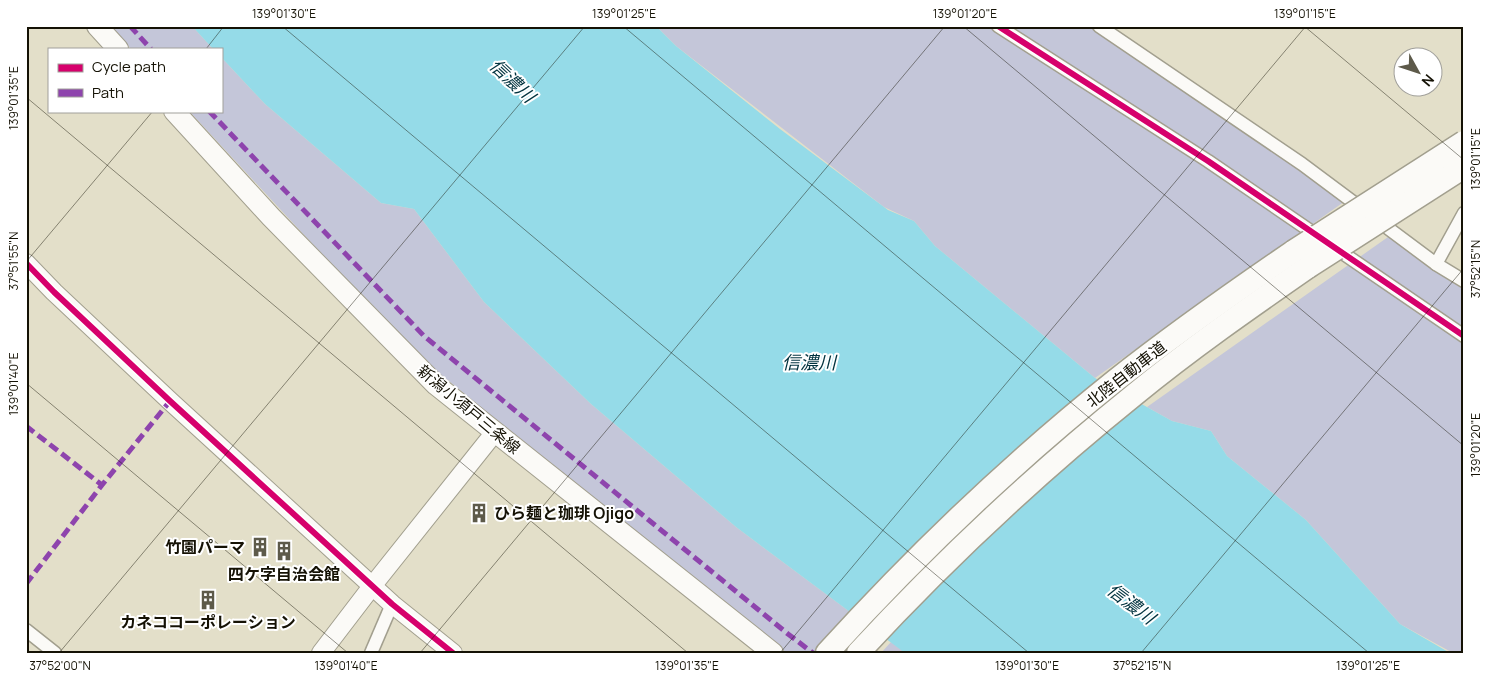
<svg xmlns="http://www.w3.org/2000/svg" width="1490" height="679" viewBox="0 0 1490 679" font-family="Manrope,'Noto Sans JP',sans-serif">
<rect width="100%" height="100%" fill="#e3dfc9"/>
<!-- green -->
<g fill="#c4c6d9">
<path d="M110 26H192L213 49H131Z"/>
<path d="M656 26H1089L1348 199 1095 378 935 246 914 221 884 207 676 46Z"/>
<path d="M221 57 265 104 381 203 414 209 484 302 591 404 736 527 850 612 813 653H787L515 435 439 373 369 305 189 111H221Z"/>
<path d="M1388 237 1464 285V653H1453L1400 624 1306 520 1227 456 1211 431 1172 421 1147 407Z"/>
<path d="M891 642 906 653H881Z"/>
</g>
<!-- water -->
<path fill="#95dbe8" d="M192 26H656L676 46 780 129 888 210 914 221 935 246 1095 378 1172 421 1211 431 1227 456 1306 520 1400 624 1450 653H905L736 527 591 404 484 302 414 209 381 203 265 104 221 57V49H213Z"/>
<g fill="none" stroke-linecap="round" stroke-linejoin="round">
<defs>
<g id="street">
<path d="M998 26 1208 161 1464 336"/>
<path d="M1099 26 1302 164 1436 264 1464 281"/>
<path d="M1436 264 1464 213"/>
<path d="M26 630 55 653"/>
<path d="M371 653 392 604"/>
</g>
<g id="secondary">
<path d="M26 263 54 292 170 401 392 604 453 653"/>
<path d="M321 653 373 585 495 432"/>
</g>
<g id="primary">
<path d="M97 26 118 49"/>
<path d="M174 111 271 217 436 385 773 653"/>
</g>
<g id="highway">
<path d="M827 653C916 555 1012 463 1116 380 1173 335 1234 292 1294 251"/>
<path d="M858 653C944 560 1036 474 1134 395 1190 349 1249 308 1308 267"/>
</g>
</defs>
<!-- street casing -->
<use href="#street" stroke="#a29f8e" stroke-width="15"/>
<!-- secondary casing -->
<use href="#secondary" stroke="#a29f8e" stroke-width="20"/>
<!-- primary casing -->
<use href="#primary" stroke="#a29f8e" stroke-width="22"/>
<!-- highway casing -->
<use href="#highway" stroke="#a29f8e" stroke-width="25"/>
<!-- street -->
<use href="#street" stroke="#fbfaf7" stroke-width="12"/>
<!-- secondary -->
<use href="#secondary" stroke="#fbfaf7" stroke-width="18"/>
<!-- primary -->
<use href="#primary" stroke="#fbfaf7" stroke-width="20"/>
<!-- highway -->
<use href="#highway" stroke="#fbfaf7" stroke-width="22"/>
<defs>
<g id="highway-bridge">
<path d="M1294 251 1464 142"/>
<path d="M1308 267 1464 167"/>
</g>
</defs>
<!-- highway-bridge casing -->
<use href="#highway-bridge" stroke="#a29f8e" stroke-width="25" stroke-linecap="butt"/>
<!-- highway-bridge -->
<use href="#highway-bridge" stroke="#fbfaf7" stroke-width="22"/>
<!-- quiet -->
<g stroke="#8e44ad" stroke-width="5" stroke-dasharray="10 5" stroke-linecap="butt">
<path d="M130 26 151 49"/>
<path d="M209 111 424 336 788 634 813 653"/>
<path d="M26 426 102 485"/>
<path d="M26 584 102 485 170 401"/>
</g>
<defs>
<g id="cycleway">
<path d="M998 26 1208 161 1464 336"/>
<path d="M26 263 54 292 170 401 392 604 453 653"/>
</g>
</defs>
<!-- cycleway casing -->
<use href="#cycleway" stroke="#fff" stroke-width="9"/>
<!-- cycleway -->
<use href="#cycleway" stroke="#d6006c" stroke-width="6"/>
</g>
<!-- ticks -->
<path fill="none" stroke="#151205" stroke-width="1" stroke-opacity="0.45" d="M282 26 1029 653M623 26 1369 653M963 26 1464 446M1304 26 1464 160M206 49 224 26M26 97 688 653M26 262 153 111M26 383 348 653M59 653 585 26M420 653 945 26M780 653 1306 26M1141 653 1464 268"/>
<!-- icons -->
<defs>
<symbol id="building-bare" viewBox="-9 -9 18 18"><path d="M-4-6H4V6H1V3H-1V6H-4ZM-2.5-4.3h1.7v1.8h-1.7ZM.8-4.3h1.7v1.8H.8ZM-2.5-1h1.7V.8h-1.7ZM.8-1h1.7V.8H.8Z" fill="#5d5a4a" stroke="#fff" stroke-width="2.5" paint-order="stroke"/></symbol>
</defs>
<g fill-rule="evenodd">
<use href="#building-bare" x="465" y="499" width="28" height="28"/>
<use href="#building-bare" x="246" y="533" width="28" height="28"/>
<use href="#building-bare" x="270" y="537" width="28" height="28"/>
<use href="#building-bare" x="194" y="586" width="28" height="28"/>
</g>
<g text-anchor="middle" stroke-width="4" stroke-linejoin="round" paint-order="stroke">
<!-- street labels -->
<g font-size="16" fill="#151205" stroke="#fff">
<text transform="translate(1126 374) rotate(-38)" y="6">北陸自動車道</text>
<text transform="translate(469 409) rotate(40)" y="6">新潟小須戸三条線</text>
</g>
<!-- poi labels -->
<g font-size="16" font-weight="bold" fill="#151205" stroke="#fff">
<text x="494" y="519" text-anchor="start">ひら麺と珈琲 Ojigo</text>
<text x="245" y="553" text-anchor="end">竹園パーマ</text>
<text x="284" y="580">四ケ字自治会館</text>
<text x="208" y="628">カネココーポレーション</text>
</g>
<!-- water labels -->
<g font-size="18" font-style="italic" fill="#00323e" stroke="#fff">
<text transform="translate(512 81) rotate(43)" y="6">信濃川</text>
<text x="809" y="369">信濃川</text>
<text transform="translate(1131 604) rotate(37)" y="6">信濃川</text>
</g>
</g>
<!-- border -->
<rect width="1490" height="679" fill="none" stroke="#ffffff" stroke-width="55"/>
<!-- legend -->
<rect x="48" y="48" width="175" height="65" fill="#ffffff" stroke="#a1a09b"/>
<rect x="58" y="64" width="25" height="8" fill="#d6006c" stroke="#a1a09b"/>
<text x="92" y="72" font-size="15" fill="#151205">Cycle path</text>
<rect x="58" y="89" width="25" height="8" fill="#8e44ad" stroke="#a1a09b"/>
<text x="92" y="98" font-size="15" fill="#151205">Path</text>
<!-- north arrow -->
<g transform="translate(1418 72) rotate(130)"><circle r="24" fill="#ffffff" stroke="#a1a09b"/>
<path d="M0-4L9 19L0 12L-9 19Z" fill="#5d5a4a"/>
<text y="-8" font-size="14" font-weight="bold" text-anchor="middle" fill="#151205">N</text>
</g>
<rect x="28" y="28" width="1434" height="624" fill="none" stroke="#151205" stroke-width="2"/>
<g font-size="12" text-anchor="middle" fill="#151205">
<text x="284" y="18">139°01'30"E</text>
<text x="624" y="18">139°01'25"E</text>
<text x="965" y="18">139°01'20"E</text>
<text x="1305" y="18">139°01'15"E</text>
<text transform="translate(14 98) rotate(-90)" y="4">139°01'35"E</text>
<text transform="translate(1476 159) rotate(-90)" y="4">139°01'15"E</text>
<text transform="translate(14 261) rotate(-90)" y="4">37°51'55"N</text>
<text transform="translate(1476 269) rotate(-90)" y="4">37°52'15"N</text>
<text transform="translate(14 384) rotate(-90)" y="4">139°01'40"E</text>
<text transform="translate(1476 445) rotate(-90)" y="4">139°01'20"E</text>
<text x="60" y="670">37°52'00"N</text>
<text x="346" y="670">139°01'40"E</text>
<text x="687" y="670">139°01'35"E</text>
<text x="1027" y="670">139°01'30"E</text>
<text x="1142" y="670">37°52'15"N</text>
<text x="1368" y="670">139°01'25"E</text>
</g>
</svg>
